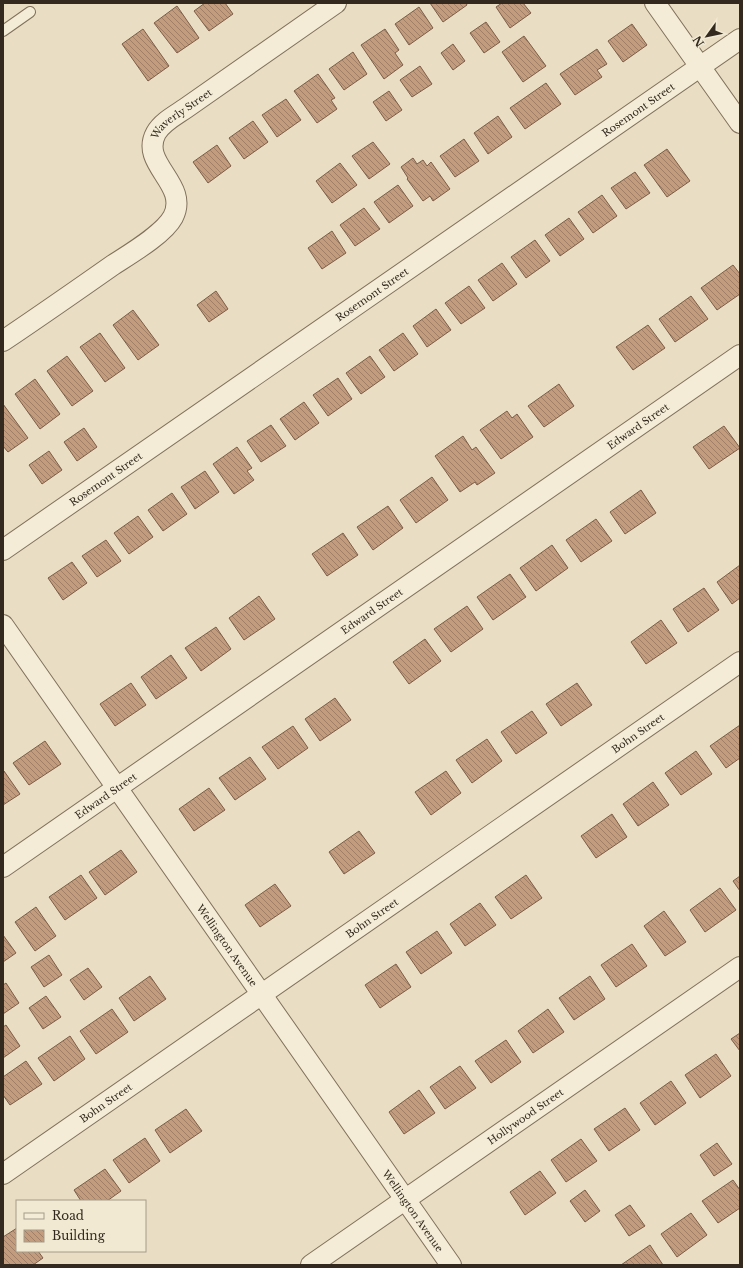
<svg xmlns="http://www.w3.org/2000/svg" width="743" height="1268" viewBox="0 0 743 1268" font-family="'Libre Baskerville',serif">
<defs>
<pattern id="building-back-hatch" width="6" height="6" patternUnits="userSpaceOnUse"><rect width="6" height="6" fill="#c39c7e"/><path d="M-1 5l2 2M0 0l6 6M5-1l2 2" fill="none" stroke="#9f7f67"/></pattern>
</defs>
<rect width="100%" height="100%" fill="#e9dec4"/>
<!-- building -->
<g fill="url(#building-back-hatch)" stroke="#7d5c45">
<path d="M205 3H225L233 14 209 31 194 11Z"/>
<path d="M430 3H466L467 5 443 22Z"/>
<path d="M502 3H523L531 13 510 28 496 7Z"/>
<path d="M177 6 199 38 177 53 154 23Z"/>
<path d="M419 7 433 28 409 45 395 24Z"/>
<path d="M486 22 500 42 484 53 470 33Z"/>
<path d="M632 24 647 45 623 62 608 41Z"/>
<path d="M143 29 169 66 148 81 122 44Z"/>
<path d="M385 29 399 50 395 53 403 65 384 79 361 45Z"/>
<path d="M524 36 546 66 523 82 502 52Z"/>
<path d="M453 44 465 61 453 70 441 53Z"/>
<path d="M597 49 607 64 597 70 602 77 575 95 560 74Z"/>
<path d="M353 52 367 74 344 90 329 69Z"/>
<path d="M420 66 432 84 412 97 400 80Z"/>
<path d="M318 74 335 98 331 100 337 109 317 123 294 91Z"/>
<path d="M546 83 561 104 525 129 510 108Z"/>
<path d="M389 91 402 110 386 121 373 102Z"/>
<path d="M286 99 301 120 277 137 262 115Z"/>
<path d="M498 116 512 137 488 154 474 133Z"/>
<path d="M253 121 268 142 244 159 229 138Z"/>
<path d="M464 139 479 161 455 177 440 156Z"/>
<path d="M373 142 390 164 369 179 352 156Z"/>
<path d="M217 145 231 166 208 183 193 162Z"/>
<path d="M667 149 690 181 667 197 644 165Z"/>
<path d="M413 158 417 164 423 160 427 166 431 162 450 189 433 201 430 196 423 201 407 179 408 178 401 167Z"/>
<path d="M340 163 357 185 332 203 316 181Z"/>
<path d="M635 172 650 193 626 209 611 188Z"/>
<path d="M398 185 413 206 389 223 374 202Z"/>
<path d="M602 195 617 216 593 233 578 212Z"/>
<path d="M364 208 380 229 355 246 340 225Z"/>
<path d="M569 218 584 239 560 256 545 235Z"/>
<path d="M332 231 346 253 322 269 308 248Z"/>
<path d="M535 240 550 261 526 278 511 257Z"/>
<path d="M502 263 517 284 493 301 478 280Z"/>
<path d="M733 265 740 274V294L717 310 701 288Z"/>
<path d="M469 286 485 308 461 324 445 303Z"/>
<path d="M216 291 228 309 209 322 197 305Z"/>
<path d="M691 296 708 319 675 342 659 319Z"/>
<path d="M436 309 451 330 427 347 413 326Z"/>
<path d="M133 310 159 345 138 360 113 325Z"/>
<path d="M648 325 665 348 633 370 616 347Z"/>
<path d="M100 333 125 368 105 382 80 347Z"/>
<path d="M403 333 418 354 394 371 379 350Z"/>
<path d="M67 356 93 391 72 406 47 371Z"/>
<path d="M370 356 385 377 361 394 346 373Z"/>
<path d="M338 378 352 399 328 416 313 395Z"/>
<path d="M35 379 60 414 40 429 15 394Z"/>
<path d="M559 384 574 406 544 427 528 406Z"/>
<path d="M304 402 319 423 295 440 280 419Z"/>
<path d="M3 404 28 438 8 452 3 446Z"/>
<path d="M507 411 512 418 517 414 533 437 501 459 480 430Z"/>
<path d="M271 425 286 446 261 462 247 441Z"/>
<path d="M724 426 740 448 709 469 693 447Z"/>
<path d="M84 428 97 447 77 461 64 442Z"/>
<path d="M463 436 472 450 476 447 495 473 477 485 475 482 460 492 435 456Z"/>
<path d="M237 447 252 468 247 471 254 480 234 494 213 464Z"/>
<path d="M49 451 62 470 42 484 29 465Z"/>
<path d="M205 471 219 492 195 509 181 487Z"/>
<path d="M432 477 448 500 416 523 400 500Z"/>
<path d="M641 490 656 513 625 534 610 512Z"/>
<path d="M172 493 187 514 163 531 148 510Z"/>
<path d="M388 506 403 528 373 550 357 527Z"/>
<path d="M138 516 153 537 129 554 114 533Z"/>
<path d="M596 519 612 541 581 562 566 540Z"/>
<path d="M343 533 358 555 327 576 312 554Z"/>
<path d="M106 540 121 561 97 577 82 556Z"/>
<path d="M552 545 568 568 536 591 520 568Z"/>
<path d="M72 562 87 583 63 600 48 578Z"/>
<path d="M740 565V598L732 604 717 582Z"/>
<path d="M510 574 526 597 493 620 477 597Z"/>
<path d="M704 588 719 610 688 632 673 609Z"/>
<path d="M259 596 275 619 244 640 229 618Z"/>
<path d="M467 606 483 629 451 652 434 629Z"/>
<path d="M661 620 677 643 646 664 631 642Z"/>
<path d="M216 627 231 649 201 671 185 648Z"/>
<path d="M425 639 441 661 409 684 393 662Z"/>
<path d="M171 655 187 678 156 699 141 677Z"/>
<path d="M131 683 146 705 115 726 100 704Z"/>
<path d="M577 683 592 705 561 726 546 704Z"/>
<path d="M335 698 351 720 320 741 305 719Z"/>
<path d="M532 711 547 733 516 754 501 732Z"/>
<path d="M740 725V758L726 768 710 746Z"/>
<path d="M293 726 308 748 278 769 262 747Z"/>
<path d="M487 739 502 761 472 783 456 760Z"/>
<path d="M45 741 61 764 29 785 13 763Z"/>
<path d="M696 751 712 774 681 795 665 773Z"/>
<path d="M250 757 266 779 235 800 219 778Z"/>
<path d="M3 771H4L20 794 3 805Z"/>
<path d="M446 771 461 793 431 815 415 792Z"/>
<path d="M653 782 669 805 638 826 623 804Z"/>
<path d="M209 788 225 810 194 831 179 809Z"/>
<path d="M612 814 627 837 596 858 581 836Z"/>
<path d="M359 831 375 853 344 874 329 852Z"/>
<path d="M121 850 137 872 105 895 89 872Z"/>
<path d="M81 875 97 898 65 920 49 897Z"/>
<path d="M526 875 542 898 511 919 495 897Z"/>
<path d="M740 876V891L733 881Z"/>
<path d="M275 884 291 906 260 927 245 905Z"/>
<path d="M720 888 736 910 705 932 690 910Z"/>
<path d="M480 903 496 925 465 946 450 924Z"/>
<path d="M36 907 56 936 35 951 15 922Z"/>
<path d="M664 911 686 942 665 956 644 926Z"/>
<path d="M437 931 452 953 421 974 406 952Z"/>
<path d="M3 935 16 953 3 962Z"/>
<path d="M632 944 647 966 616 987 601 965Z"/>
<path d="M49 955 62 975 44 987 31 967Z"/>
<path d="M396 964 411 987 380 1008 365 985Z"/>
<path d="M88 968 102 987 84 1000 70 980Z"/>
<path d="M150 976 166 999 134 1021 119 998Z"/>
<path d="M590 976 605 999 574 1020 559 998Z"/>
<path d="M6 983 19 1003 3 1014V985Z"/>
<path d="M46 996 61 1017 43 1029 29 1008Z"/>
<path d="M112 1009 128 1032 96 1054 80 1031Z"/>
<path d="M548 1009 564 1032 533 1053 518 1031Z"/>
<path d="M6 1025 20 1046 3 1058V1027Z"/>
<path d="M740 1033V1051L731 1039Z"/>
<path d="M70 1036 85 1059 54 1081 38 1058Z"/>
<path d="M506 1040 521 1062 491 1083 475 1061Z"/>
<path d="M716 1054 731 1076 700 1098 685 1075Z"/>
<path d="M26 1061 42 1084 10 1105 3 1095V1077Z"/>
<path d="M460 1066 476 1088 445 1109 430 1087Z"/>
<path d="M671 1081 686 1103 655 1125 640 1103Z"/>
<path d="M419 1090 435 1113 404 1134 389 1112Z"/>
<path d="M625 1108 640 1130 609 1151 594 1129Z"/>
<path d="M186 1109 202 1131 170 1153 155 1130Z"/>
<path d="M145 1138 160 1161 129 1183 113 1160Z"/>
<path d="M581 1139 597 1161 566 1182 551 1160Z"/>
<path d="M717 1143 732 1164 714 1176 700 1155Z"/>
<path d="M105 1169 121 1191 107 1201H81L74 1190Z"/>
<path d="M540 1171 556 1193 525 1215 510 1192Z"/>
<path d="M733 1180 740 1190V1208L718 1223 702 1201Z"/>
<path d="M585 1190 600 1211 585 1222 570 1201Z"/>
<path d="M630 1205 645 1226 629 1236 615 1215Z"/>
<path d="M691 1213 707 1235 677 1257 661 1234Z"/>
<path d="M17 1228V1251H38L43 1258 33 1265H3V1237Z"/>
<path d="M650 1245 663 1265H621Z"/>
</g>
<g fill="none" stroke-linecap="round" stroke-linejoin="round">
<defs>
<path id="service" d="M3 31 30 12"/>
<g id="minor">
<path d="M655 3 740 123"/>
<path id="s1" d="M3 341C40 316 76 291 113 265 130 254 164 234 173 217 190 184 139 164 156 133 162 122 176 115 186 108L336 3"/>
<path id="s2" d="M3 550 740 39"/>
<path id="s3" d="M3 625 451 1265"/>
<path id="s4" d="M3 867 740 355"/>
<path id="s5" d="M3 1174 740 662"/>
<path id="s6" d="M311 1265 740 967"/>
</g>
</defs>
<!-- service casing -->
<use href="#service" stroke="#81715c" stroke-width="12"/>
<!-- minor casing -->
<use href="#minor" stroke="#81715c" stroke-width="22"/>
<!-- service -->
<use href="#service" stroke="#f4ecd6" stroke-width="10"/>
<!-- minor -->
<use href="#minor" stroke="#f4ecd6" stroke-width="20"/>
</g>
<g text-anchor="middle" stroke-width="3.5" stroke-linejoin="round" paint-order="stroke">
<!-- street labels -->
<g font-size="10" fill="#33291f" stroke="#f1e9d2">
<text dy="4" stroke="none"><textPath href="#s2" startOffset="773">Rosemont Street</textPath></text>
<text dy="4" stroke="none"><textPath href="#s1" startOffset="334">Waverly Street</textPath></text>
<text dy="4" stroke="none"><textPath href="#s2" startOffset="449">Rosemont Street</textPath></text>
<text dy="4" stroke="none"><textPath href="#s4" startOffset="773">Edward Street</textPath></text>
<text dy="4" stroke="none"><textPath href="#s2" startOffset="125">Rosemont Street</textPath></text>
<text dy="4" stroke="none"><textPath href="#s4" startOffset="449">Edward Street</textPath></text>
<text dy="4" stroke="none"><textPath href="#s5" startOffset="773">Bohn Street</textPath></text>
<text dy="4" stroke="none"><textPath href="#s4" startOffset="125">Edward Street</textPath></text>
<text dy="4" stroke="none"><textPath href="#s5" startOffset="449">Bohn Street</textPath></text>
<text dy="4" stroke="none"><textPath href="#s3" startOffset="391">Wellington Avenue</textPath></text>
<text dy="4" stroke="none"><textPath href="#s5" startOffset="125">Bohn Street</textPath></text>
<text dy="4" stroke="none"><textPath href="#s6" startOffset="261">Hollywood Street</textPath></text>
<text dy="4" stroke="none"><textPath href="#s3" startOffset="715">Wellington Avenue</textPath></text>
</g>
</g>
<!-- border -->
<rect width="743" height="1268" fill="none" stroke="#33291f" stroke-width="8"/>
<!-- legend -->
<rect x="16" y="1200" width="130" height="52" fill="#f1e9d2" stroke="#a59c8a"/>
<rect x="24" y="1213" width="20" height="6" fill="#f4ecd6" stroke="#a59c8a"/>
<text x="52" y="1220" font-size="12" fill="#33291f">Road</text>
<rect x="24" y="1230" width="20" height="12" fill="url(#building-back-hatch)" stroke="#a59c8a"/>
<text x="52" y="1240" font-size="12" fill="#33291f">Building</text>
<!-- north arrow -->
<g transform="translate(707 36) rotate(237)" stroke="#f1e9d2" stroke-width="3" paint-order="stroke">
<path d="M0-3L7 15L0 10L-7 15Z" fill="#33291f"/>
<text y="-6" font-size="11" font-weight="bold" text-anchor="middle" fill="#33291f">N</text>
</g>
</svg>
